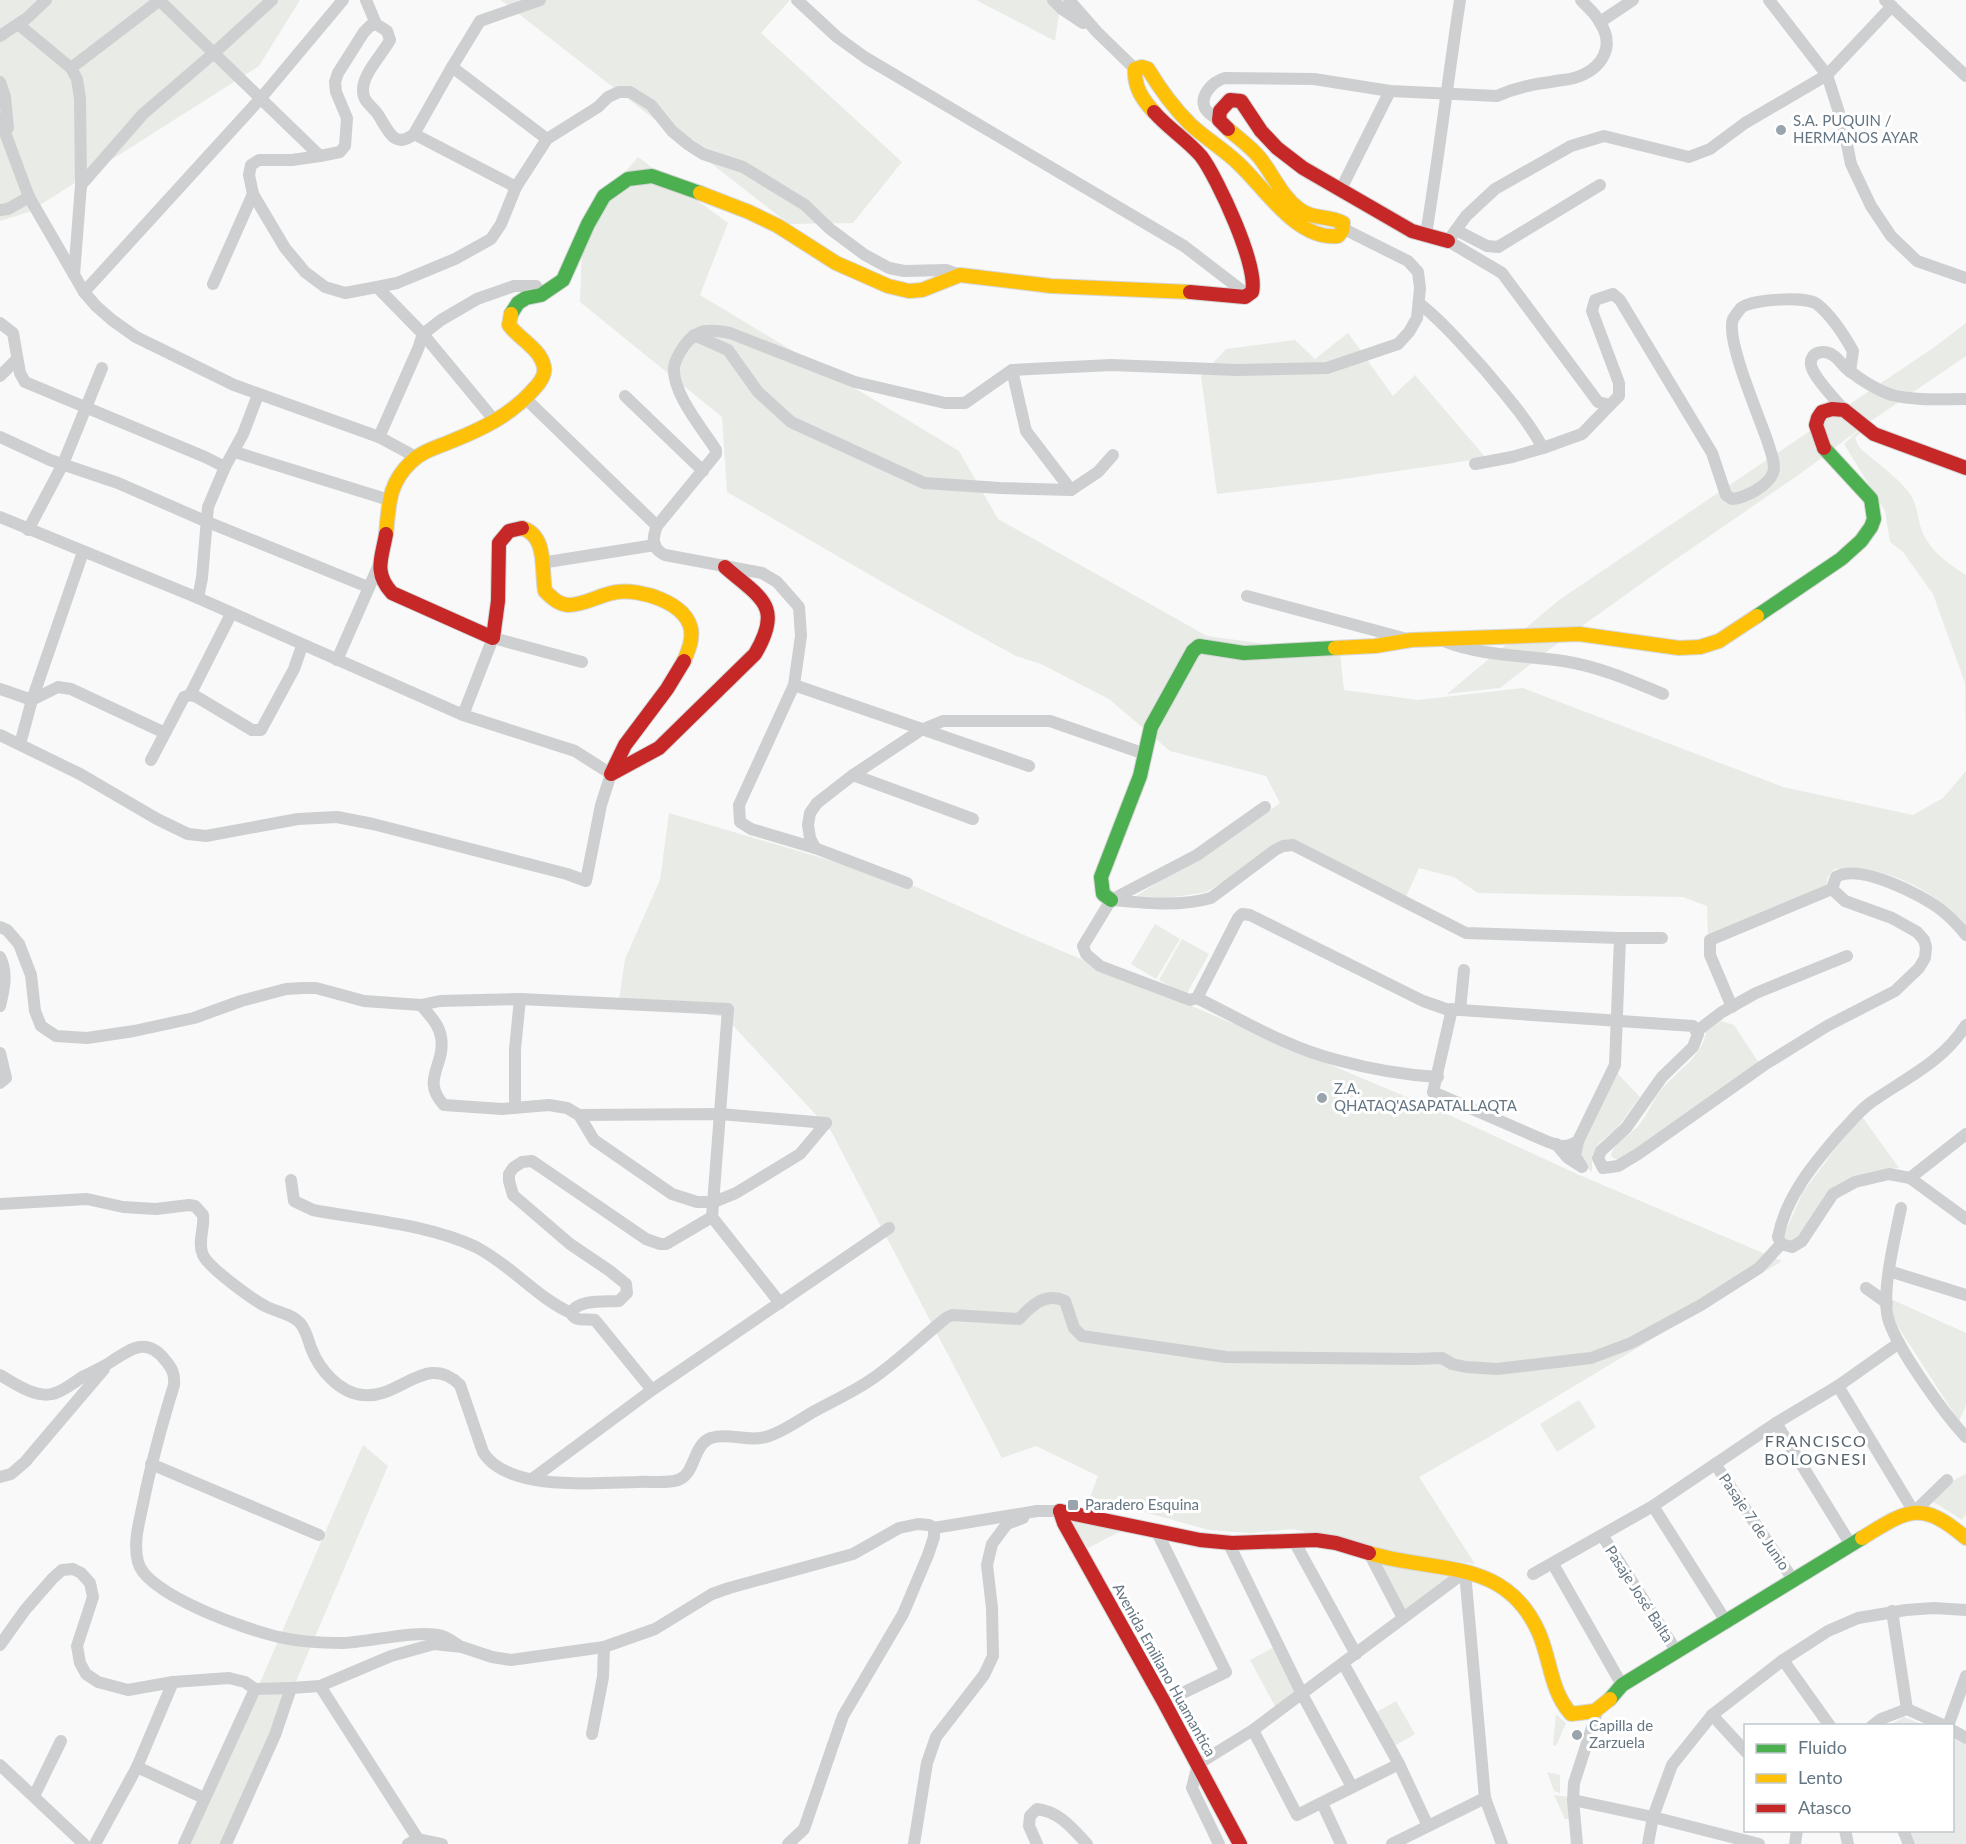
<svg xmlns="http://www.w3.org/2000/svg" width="1966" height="1844" viewBox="0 0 1966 1844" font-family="Lato,sans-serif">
<rect width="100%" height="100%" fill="#f9f9f9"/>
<!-- built -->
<g fill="#e8e9e9">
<path d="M1904 1717 1924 1725H1889Z"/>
<path d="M1953 1738 1966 1745V1844H1916L1910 1831 1952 1830Z"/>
</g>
<!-- green -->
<g fill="#e8ebe6">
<path d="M0 0H300L259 66 29 212 0 221Z"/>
<path d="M501 0H790L761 33 902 162 853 223 789 224Z"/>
<path d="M976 0H1061L1055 41Z"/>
<path d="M638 157 728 223 700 295 959 451 998 519 1207 636 1340 654 1344 690 1418 700 1523 688 1783 787 1913 815 1943 798 1966 771 1965 683 1933 594 1903 552 1890 542 1885 511 1844 444 1862 427 1804 471 1666 566 1554 646 1500 688 1447 694 1559 600 1936 346 1966 323V356L1865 425 1866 428 1855 438 1859 447C1873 460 1900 479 1910 494 1917 505 1917 513 1920 525 1926 548 1947 563 1966 575V927C1937 890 1882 863 1834 869L1828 877 1826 886 1708 936 1707 906 1683 897 1478 893 1454 877 1419 868 1405 899 1294 841 1206 892 1169 898 1136 896 1264 815 1280 803 1266 776 1170 751 1109 699 1041 664 1016 656 903 594 727 492 722 417 580 302 582 249 606 195Z"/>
<path d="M1348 333 1393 396 1415 375 1486 458 1337 480 1217 494 1201 376 1226 349 1295 340 1315 359Z"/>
<path d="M669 813 907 883 1017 932 1449 1115 1577 1174 1782 1261 1501 1430 1419 1477 1475 1564 1399 1553 1293 1529 1250 1533 1209 1530 1090 1497 1098 1476 1036 1446 1002 1458 831 1131 725 1017 619 1000 625 959 660 880Z"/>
<path d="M1155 924 1180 939 1156 979 1131 964Z"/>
<path d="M1182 939 1209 954 1186 995 1159 980Z"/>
<path d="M1721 1021 1734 1025 1759 1063 1668 1128 1619 1160 1613 1158 1611 1155C1614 1142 1631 1135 1639 1125 1647 1115 1652 1103 1659 1093 1674 1072 1703 1058 1706 1031Z"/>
<path d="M1617 1073 1640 1097 1617 1128 1599 1143 1592 1155V1172L1581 1162 1582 1142Z"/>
<path d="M1863 1118 1899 1168 1881 1170 1835 1186 1825 1195 1810 1220 1791 1246 1783 1237 1803 1192 1848 1132Z"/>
<path d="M1893 1300 1966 1333V1405L1959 1421 1891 1316 1890 1305Z"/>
<path d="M1579 1400 1596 1427 1557 1452 1540 1424Z"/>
<path d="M363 1445 388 1466 294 1686 222 1844H190Z"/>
<path d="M1966 1474V1514L1962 1520 1937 1504 1927 1500 1950 1482Z"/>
<path d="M1068 1518 1125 1529 1088 1548Z"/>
<path d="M1368 1551 1465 1572 1403 1618Z"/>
<path d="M1276 1646 1302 1694 1275 1706 1250 1660Z"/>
<path d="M1396 1701 1415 1734 1394 1746 1375 1713Z"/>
<path d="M1556 1714 1566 1723 1556 1746 1553 1745Z"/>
<path d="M1547 1772 1560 1775V1793L1554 1791Z"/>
<path d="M1554 1795 1569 1797 1570 1819H1565Z"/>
</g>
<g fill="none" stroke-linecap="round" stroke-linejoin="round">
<defs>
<g id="fast">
<path d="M511 314 518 303 526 298 541 295 563 280 588 224 604 196 628 179 652 176 700 193"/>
<path d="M1757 616 1841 559 1861 541 1871 527 1874 519 1871 499 1824 448"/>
<path d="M1111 900 1103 894 1101 877 1140 776 1151 727 1193 651 1199 646 1244 653 1335 648"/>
<path d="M1610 1699 1622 1685 1862 1538"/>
</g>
<g id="slow">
<path d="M1154 112C1142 99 1134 87 1135 69L1142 67 1148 69C1160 89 1173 107 1190 124 1206 139 1225 150 1240 165 1266 190 1298 241 1338 236L1342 231 1343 223C1329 215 1313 220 1299 209 1281 196 1273 174 1259 157 1250 146 1238 138 1228 129"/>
<path d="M700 193 749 212 778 226 836 263 888 286 909 291 922 290 960 275 1051 286 1190 292"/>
<path d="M522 528C548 536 541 570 545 591 552 598 558 604 568 605 585 605 601 594 617 592 641 589 685 602 691 629 693 640 688 651 684 661"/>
<path d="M386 534C389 505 388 484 411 462 422 451 438 447 452 441 482 429 511 415 533 390 539 384 546 376 544 367 541 349 519 339 509 325L511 314"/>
<path d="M1335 648 1375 646 1411 640 1579 634 1679 648 1700 647 1719 641 1757 616"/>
<path d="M1862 1538C1909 1509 1921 1500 1966 1538"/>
<path d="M1369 1553C1436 1574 1505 1556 1539 1633 1551 1661 1550 1690 1571 1714L1595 1711 1610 1699"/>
</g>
<g id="jam">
<path d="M1154 112C1168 128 1187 140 1201 156 1217 177 1259 267 1252 292L1245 297 1190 292"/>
<path d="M1228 129 1219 120 1220 111 1230 100 1241 101 1261 131 1277 148 1303 168 1412 231 1448 241"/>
<path d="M1824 448 1816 425 1818 418 1822 412 1832 409 1844 410 1874 434 1966 468"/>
<path d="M386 534C382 558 373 572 392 593L493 638 498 601 499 543 509 531 522 528"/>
<path d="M684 661 667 689 625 745 611 774 659 748 755 654C784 605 760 598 725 567"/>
<path d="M1060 1511 1200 1540 1232 1543 1316 1540 1336 1543 1369 1553"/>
<path d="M1060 1511 1064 1523 1164 1702 1240 1844"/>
</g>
</defs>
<!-- fast casing -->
<use href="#fast" stroke="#d5d6d7" stroke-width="16"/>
<!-- slow casing -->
<use href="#slow" stroke="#d5d6d7" stroke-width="16"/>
<!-- jam casing -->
<use href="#jam" stroke="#d5d6d7" stroke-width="16"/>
<!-- street -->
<g stroke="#cecfd0" stroke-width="12">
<path d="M159 0 320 156"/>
<path d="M366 0 376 24"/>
<path d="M540 0 480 21 452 67 414 134C393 151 387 127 377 113 371 105 363 102 363 90 363 73 382 55 390 40L387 31 376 24 370 26 364 32 338 73 335 82 336 92 347 118 345 146 340 152 320 156 292 160H259L251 165 249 175 253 194 285 248 305 272 325 287 345 293 377 287 397 283 455 259 491 239 501 224 516 187 547 139 598 107 608 97 619 92H630L651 105 672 131 689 145 703 154 743 167 805 205 830 229 865 255 889 268 904 271 946 270 960 275"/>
<path d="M797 0 837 37 866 58 1184 246 1249 296"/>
<path d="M1053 0 1062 9 1083 23"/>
<path d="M1069 0 1097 32 1135 69"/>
<path d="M1769 0 1827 75 1843 125 1851 164 1871 206 1891 236 1917 261 1966 278"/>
<path d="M1885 0 1966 76"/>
<path d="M1600 22 1633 0"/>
<path d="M18 24 71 68 77 79 80 98 81 185 74 275"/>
<path d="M0 36 27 18 46 0"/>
<path d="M452 67 547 139"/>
<path d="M71 68 160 0"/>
<path d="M0 82 5 97 8 128"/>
<path d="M0 119 29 197 84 292 96 306 112 320 136 337 234 385 379 437 416 457"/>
<path d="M1219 120C1216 118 1210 115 1207 111 1196 98 1213 81 1225 78L1314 79 1390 91 1497 96C1515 88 1532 84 1551 82 1559 80 1567 80 1574 78 1601 70 1617 47 1599 21 1595 13 1587 7 1581 0"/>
<path d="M414 134 516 187"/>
<path d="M81 185 143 114 214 53 272 0"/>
<path d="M1340 191 1390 91"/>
<path d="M0 210 8 209 29 197"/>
<path d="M1456 230 1487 246 1498 247 1600 185"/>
<path d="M1426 234C1439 156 1448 78 1460 0"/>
<path d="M213 284 253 194"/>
<path d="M377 287 423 334 495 421"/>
<path d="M84 292 261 98 343 0"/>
<path d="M1420 304C1444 323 1464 347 1485 370 1506 395 1527 419 1543 448L1582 434 1610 405"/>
<path d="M0 323 13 333 20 373 25 382 205 457 225 467"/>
<path d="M694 335 728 350 758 392 791 422 924 483 1000 488 1071 490 1098 472 1113 455"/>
<path d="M1012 370 1026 431 1071 490"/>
<path d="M1850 372 1853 351C1844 335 1831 315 1817 304 1806 296 1751 299 1741 308 1739 310 1735 316 1733 319 1725 340 1761 420 1769 446 1771 453 1776 465 1773 473 1768 486 1745 498 1732 499L1726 495 1712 453 1620 300 1613 294 1595 300 1592 311 1619 383V396L1610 405 1598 402 1502 273 1448 241 1466 216 1495 189 1571 146 1604 136 1689 157 1710 149 1745 123 1827 75 1892 6"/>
<path d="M0 376 16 360"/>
<path d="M625 396 703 471"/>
<path d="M526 399 657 526"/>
<path d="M1844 410C1835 399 1813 377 1811 365 1809 351 1826 349 1834 356 1840 360 1844 368 1851 372 1861 380 1879 391 1892 395 1916 401 1941 399 1966 399"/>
<path d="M0 437 50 460 118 483 205 521 368 587"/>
<path d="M379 437 418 349 423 334 441 320 477 299 514 286H536L541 295"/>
<path d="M235 452 389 500"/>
<path d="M1475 464 1512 457 1543 448"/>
<path d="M0 517 198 598 463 715 575 751 611 774 601 805 586 881 567 874 373 824 337 817 298 819 206 836 188 834 157 819 80 774 0 735"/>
<path d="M28 530 63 464 102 368"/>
<path d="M541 563 655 545"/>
<path d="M1247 596 1407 639"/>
<path d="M198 598 202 578 208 507 225 467 243 434 258 395"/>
<path d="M1446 642C1482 656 1524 655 1563 661 1597 666 1632 681 1663 694"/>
<path d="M337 660 378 567"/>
<path d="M794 685 1029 766"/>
<path d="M0 689 32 700 83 552"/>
<path d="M190 695 231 614"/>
<path d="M463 715 493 638 582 662"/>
<path d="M20 744 32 700 58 687 71 689 165 733"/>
<path d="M151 760 184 697 190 695 197 697 252 730H261L294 669 302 646"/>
<path d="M853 775 973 819"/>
<path d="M1265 807 1197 855 1111 900 1083 946 1086 954 1100 966 1190 1000 1197 998C1242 1020 1288 1048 1337 1060 1370 1069 1404 1075 1438 1077"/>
<path d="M815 848 810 838 808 825 810 813 817 803 853 775 921 730 943 721H1050L1145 754"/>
<path d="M907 883 815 848 751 829 740 822 739 805 794 685 801 636 799 607 777 582 762 573 665 555C652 549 652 538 657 526L716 454V450C702 428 672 393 674 367 675 360 680 352 684 346 697 328 710 329 730 333L855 382 945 403H965L1012 370 1111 365 1238 370 1327 368 1398 344 1409 332 1417 318 1420 288 1418 272 1408 261 1344 229"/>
<path d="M1112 900C1145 903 1179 907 1211 898L1275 850 1283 846 1293 845 1466 933 1620 938H1662"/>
<path d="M0 927 7 930 19 944 31 975 35 1011 41 1026 56 1036 87 1038 134 1031 194 1018 241 1001 286 989 303 988H316L364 1001 421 1005 440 1001 520 999 728 1009 712 1217 780 1303"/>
<path d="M0 957C8 973 4 990 0 1006"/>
<path d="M1197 998 1238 918 1242 914 1250 915 1423 1001 1446 1009 1693 1026 1698 1034 1693 1047 1662 1077 1626 1128 1601 1151 1598 1158 1603 1168 1618 1166 1638 1154 1764 1065 1827 1026 1895 991 1919 968 1925 958 1926 947 1924 940 1917 932 1892 918 1845 901 1832 889 1836 877C1859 863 1920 894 1940 909 1949 916 1959 926 1966 935"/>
<path d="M421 1005C429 1015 439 1024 441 1037 446 1065 420 1080 444 1105L502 1109 549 1105 567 1108 579 1115 594 1140 672 1194 697 1202H714L736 1193 800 1154 826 1123"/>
<path d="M1732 1007 1710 955V940L1832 889"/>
<path d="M1452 1009 1433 1092 1546 1141C1559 1146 1565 1149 1578 1141L1615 1065 1620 938"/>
<path d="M1460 1010 1464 970"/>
<path d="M1966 1025C1943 1062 1904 1079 1870 1103 1859 1111 1851 1122 1841 1132 1815 1162 1786 1196 1778 1237L1781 1244 1792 1247 1802 1241 1833 1194 1855 1182 1889 1174 1910 1178 1966 1219"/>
<path d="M1697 1031 1722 1012 1756 993 1847 956"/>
<path d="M0 1053 6 1078 0 1083"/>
<path d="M515 1108V1049L520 999"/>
<path d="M579 1115 720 1114 826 1123"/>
<path d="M1556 1144 1568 1158 1582 1167 1575 1156 1578 1141"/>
<path d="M1910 1178 1966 1134"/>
<path d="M291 1180 294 1201 313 1210C365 1220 428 1224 476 1247 511 1265 536 1297 571 1313"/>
<path d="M0 1204 87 1199 123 1207 156 1209 189 1205 195 1206 203 1215C205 1228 197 1242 203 1255 209 1268 253 1300 267 1307 277 1312 292 1314 300 1323 306 1330 308 1339 311 1348 319 1369 339 1393 363 1395 399 1400 427 1351 460 1385L483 1452C507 1492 597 1483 637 1482 650 1481 667 1484 678 1480 696 1474 692 1445 711 1438 729 1432 750 1443 769 1436 784 1431 799 1420 813 1412 831 1402 851 1393 869 1381 895 1364 921 1338 946 1318L952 1315 1019 1319C1032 1305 1045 1292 1065 1301L1074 1328 1082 1336 1226 1357 1415 1359 1442 1358 1452 1364 1466 1367 1497 1369 1591 1358 1631 1343 1701 1305 1759 1268 1781 1244"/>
<path d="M1901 1208C1895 1237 1883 1285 1887 1313 1890 1340 1946 1416 1966 1437"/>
<path d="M1889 1271 1966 1295"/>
<path d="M1866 1288 1887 1303"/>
<path d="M0 1375C14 1383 35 1398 52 1394 63 1392 74 1382 84 1376 92 1372 101 1368 109 1363 128 1351 146 1335 165 1360 172 1368 175 1374 174 1385 162 1424 151 1464 143 1504 139 1523 133 1543 138 1562 146 1595 248 1630 279 1637 300 1642 322 1643 343 1643 370 1642 419 1629 442 1636 448 1638 453 1642 458 1645"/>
<path d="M1838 1386 1914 1512 1947 1480"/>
<path d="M652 1390 595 1320C585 1318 576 1323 571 1313 578 1299 605 1302 619 1301L627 1293 626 1284 610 1271 570 1244 513 1195 509 1181V1174L513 1168 522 1162 532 1161 646 1239 660 1244H666L712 1217"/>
<path d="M1776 1423 1851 1545"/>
<path d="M151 1464 319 1535"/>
<path d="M1715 1464 1794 1581"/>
<path d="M0 1477 11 1474 25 1462 104 1369"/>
<path d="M532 1479 652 1390 889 1228"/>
<path d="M1653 1506 1727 1623"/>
<path d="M1157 1532 1226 1672 1164 1702"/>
<path d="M1602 1535 1677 1652"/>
<path d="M1294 1541 1356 1654"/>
<path d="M1228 1542 1302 1694 1352 1787"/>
<path d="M1368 1551 1403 1618"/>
<path d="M1553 1564 1622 1685"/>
<path d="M1465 1572 1485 1798 1502 1844"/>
<path d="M1533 1574 1653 1506 1776 1423 1838 1386 1899 1343"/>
<path d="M1892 1611 1907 1709"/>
<path d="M0 1645 25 1610 53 1578 62 1570 73 1569 81 1573 90 1583 93 1597 77 1646 80 1663 86 1674 98 1682 128 1690 173 1682 229 1678 245 1682 255 1689 291 1688"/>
<path d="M1783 1660 1830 1726"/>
<path d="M1343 1663 1399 1764 1428 1826"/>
<path d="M320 1686 418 1839"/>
<path d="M1712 1715 1746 1752"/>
<path d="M1872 1726 1881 1719 1907 1709 1945 1726"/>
<path d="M1948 1726 1966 1676"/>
<path d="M1253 1730 1297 1815 1399 1764"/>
<path d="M1952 1730 1966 1738"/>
<path d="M592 1734 603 1677 604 1647"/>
<path d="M0 1765 84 1844"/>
<path d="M137 1767 204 1798"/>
<path d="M34 1796 61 1741"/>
<path d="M1573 1800 1653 1817 1759 1844"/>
<path d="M1322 1803 1341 1844"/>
<path d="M1845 1830 1848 1844"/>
<path d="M1903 1830 1909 1844"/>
<path d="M95 1844 137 1767 173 1682"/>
<path d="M184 1844 255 1689"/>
<path d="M226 1844 275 1735 291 1688 320 1686 391 1656 434 1644 462 1647 492 1657 511 1660 604 1647 655 1629 712 1594 729 1588 853 1554 899 1528 918 1524 929 1525 934 1528 1037 1511H1060"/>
<path d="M408 1844 418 1839 442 1844"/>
<path d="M788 1844 804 1829 843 1716 903 1614 928 1555 934 1537V1528"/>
<path d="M914 1844 927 1763 936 1737 984 1675 993 1656 992 1608 987 1565 992 1544 1007 1524 1023 1518"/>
<path d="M1037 1844 1029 1826 1030 1816 1037 1809C1060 1812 1072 1828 1087 1844"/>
<path d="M1219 1844 1192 1788 1198 1764 1253 1730 1465 1572"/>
<path d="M1392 1844 1485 1798"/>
<path d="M1577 1844 1573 1800 1574 1783 1597 1712"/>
<path d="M1648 1844 1653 1817 1672 1765 1712 1715 1783 1660 1828 1631 1858 1618 1906 1610 1934 1608 1966 1610"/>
<path d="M1795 1844 1797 1830"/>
</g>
<!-- fast -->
<use href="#fast" stroke="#4caf50" stroke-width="14"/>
<!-- slow -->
<use href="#slow" stroke="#ffc107" stroke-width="14"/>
<!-- jam -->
<use href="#jam" stroke="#c62828" stroke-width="14"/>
</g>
<!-- markers -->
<g fill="#99a4ac" stroke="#fff" stroke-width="2">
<circle cx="1781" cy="130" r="6"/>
<circle cx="1322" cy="1098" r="6"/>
<rect x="1067" y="1499" width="12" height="12" rx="3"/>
<circle cx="1577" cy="1735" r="6"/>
</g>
<g text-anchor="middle" stroke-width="6" stroke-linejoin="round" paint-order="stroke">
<!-- poi labels -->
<g font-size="15" fill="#657683" stroke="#fff" text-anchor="start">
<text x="1793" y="126">S.A. PUQUIN /<tspan x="1793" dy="17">HERMANOS AYAR</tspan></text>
<text x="1334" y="1094">Z.A.<tspan x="1334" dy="17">QHATAQ'ASAPATALLAQTA</tspan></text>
<text x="1085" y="1510">Paradero Esquina</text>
<text x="1589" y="1731">Capilla de<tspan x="1589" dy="17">Zarzuela</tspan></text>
</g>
<!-- street labels -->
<g font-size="15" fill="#657683" stroke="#fff">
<text transform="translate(1754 1522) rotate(56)" y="5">Pasaje 7 de Junio</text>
<text transform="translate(1639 1594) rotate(57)" y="5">Pasaje José Balta</text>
<text transform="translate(1164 1670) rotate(61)" y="5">Avenida Emiliano Huamantica</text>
</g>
<!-- neighbourhood labels -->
<g font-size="16" letter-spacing="1.5" fill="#57646e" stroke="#fff">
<text x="1816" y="1447">FRANCISCO<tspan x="1816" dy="18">BOLOGNESI</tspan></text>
</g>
</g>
<!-- legend -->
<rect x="1744" y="1724" width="210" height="108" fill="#ffffff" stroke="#c1c8cd" stroke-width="1.5"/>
<rect x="1756" y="1744" width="30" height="9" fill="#4caf50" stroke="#c1c8cd" stroke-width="1.5"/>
<text x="1798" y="1754" font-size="18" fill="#657683">Fluido</text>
<rect x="1756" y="1774" width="30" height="9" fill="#ffc107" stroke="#c1c8cd" stroke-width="1.5"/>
<text x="1798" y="1784" font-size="18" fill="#657683">Lento</text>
<rect x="1756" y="1804" width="30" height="9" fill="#c62828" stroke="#c1c8cd" stroke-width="1.5"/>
<text x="1798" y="1814" font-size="18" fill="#657683">Atasco</text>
</svg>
